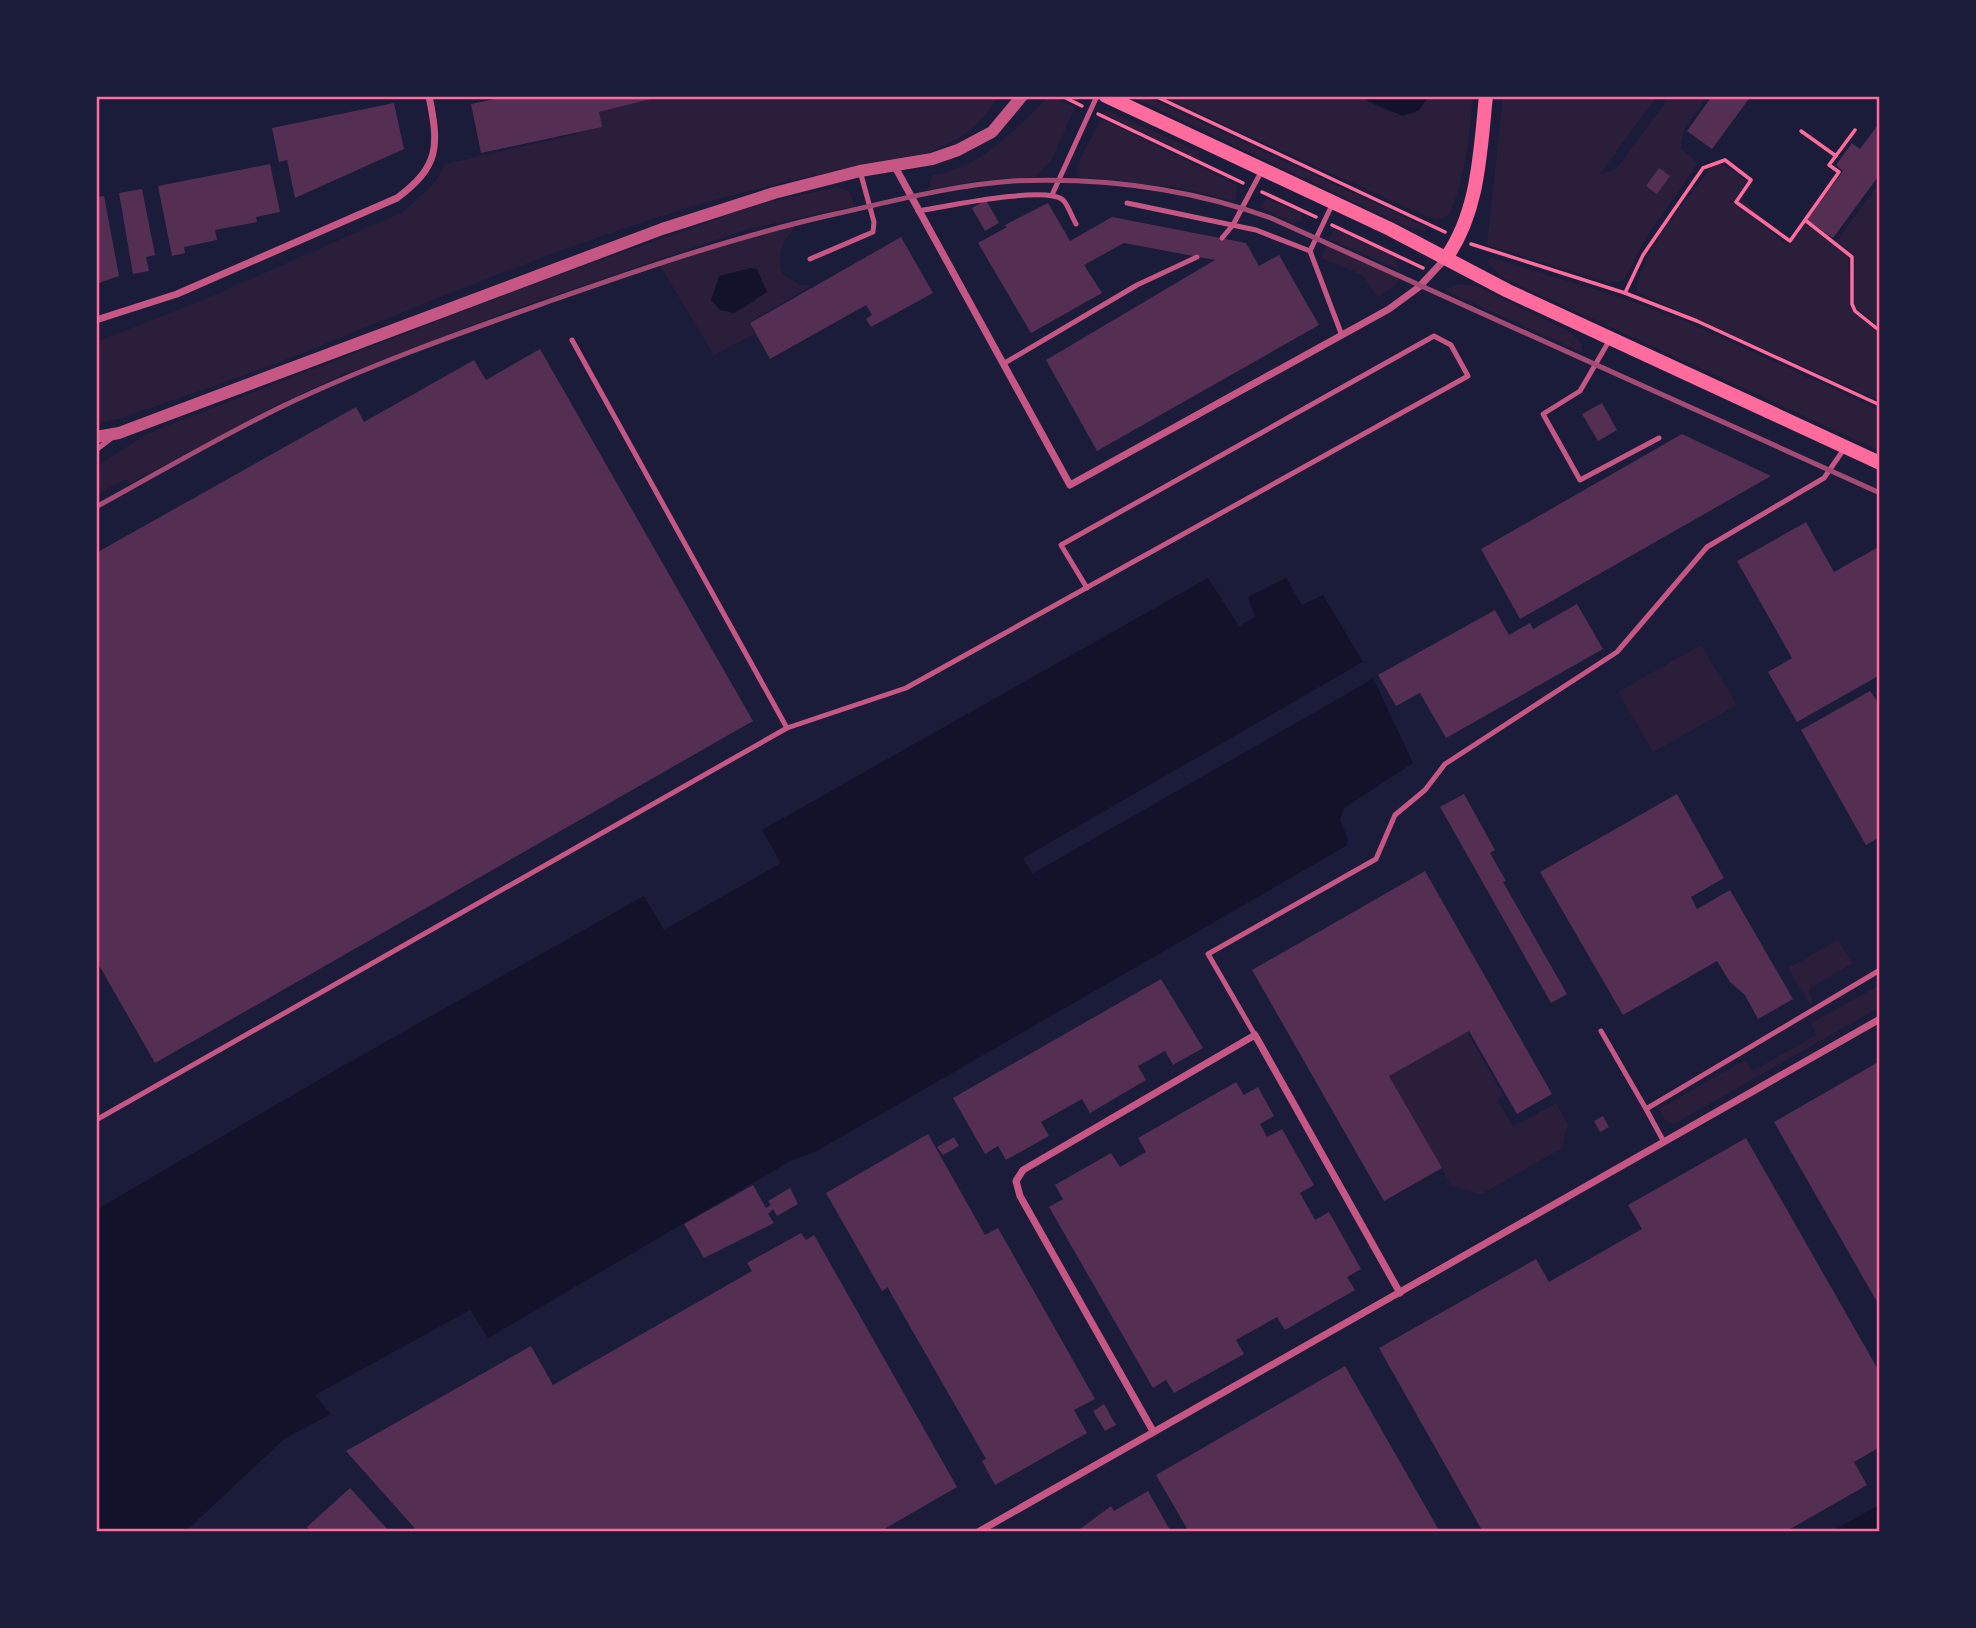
<svg xmlns="http://www.w3.org/2000/svg" width="1976" height="1628" viewBox="0 0 1976 1628" font-family="'DM Sans',sans-serif">
<rect width="100%" height="100%" fill="#1b1b3a"/>
<!-- green -->
<g fill="#2a1e3b" fill-rule="evenodd">
<path d="M590 96H998C961 165 875 162 807 177 632 215 469 286 303 353 243 377 180 397 119 419L96 424V342L205 299 403 212 436 181 445 164 577 134 574 117Z"/>
<path d="M1049 96 1075 107 1052 159 1035 177 975 181 928 190 932 175C981 168 1015 130 1049 96Z"/>
<path d="M1130 96H1145L1426 227 1425 231 1407 227Z"/>
<path d="M1161 96H1357L1386 111 1414 114 1429 96H1473C1469 138 1466 177 1449 215L1437 220 1425 216Z"/>
<path d="M1503 96H1657L1599 175 1617 168 1670 96H1708L1684 129 1681 148 1698 163 1647 236 1624 280 1609 283 1487 245Z"/>
<path d="M1106 110 1198 151 1201 161 1104 114Z"/>
<path d="M1101 119 1237 185 1236 199 1232 201 1181 188 1078 177 1080 159Z"/>
<path d="M1717 161 1747 181 1737 196 1761 215 1757 221 1788 245 1805 224 1848 256 1850 307 1858 317 1880 334V401L1637 292C1633 263 1697 184 1717 161Z"/>
<path d="M1880 182V328L1855 307V255L1837 241Z"/>
<path d="M837 187 850 192 854 206 745 230 512 310 338 377 275 406 129 484 126 479 96 495V467L145 435 166 426 536 283 756 205Z"/>
<path d="M1267 199 1301 214V220L1293 224 1260 207Z"/>
<path d="M799 222C784 240 776 250 782 274L800 285 811 286 749 322 755 334 714 355 659 264 732 238ZM757 269 756 301 734 313Z"/>
<path d="M1334 229 1395 257 1398 269 1329 239Z"/>
<path d="M1327 245 1398 278 1395 286 1378 297 1362 275 1321 258Z"/>
<path d="M1490 257 1629 300 1687 322 1880 410V451L1501 277 1487 262Z"/>
<path d="M1459 284 1476 286 1570 332 1581 343 1583 353 1444 290Z"/>
<path d="M1701 645 1737 705 1653 752 1618 692Z"/>
<path d="M1838 940 1853 963 1809 989 1813 1003 1809 1004 1788 968Z"/>
<path d="M1880 985V1007L1674 1124 1664 1119 1659 1109 1745 1060 1753 1071 1816 1035 1811 1023Z"/>
<path d="M1467 1032 1504 1096 1498 1100 1513 1127 1556 1103 1568 1124 1562 1148 1482 1194 1452 1187 1389 1076Z"/>
</g>
<!-- water -->
<g fill="#12122b">
<path d="M1357 96H1429L1419 110 1403 116Z"/>
<path d="M751 268 757 269 767 292 734 313 720 310 711 300 719 276Z"/>
<path d="M1208 578 1239 626 1255 617 1248 597 1286 578 1302 605 1323 595 1376 684 1413 763 1344 808 1340 819 1348 840 1346 846 815 1152 790 1161 488 1338 470 1310 315 1395 331 1414 284 1439 185 1532H96V1210L341 1067 644 896 664 930 781 863 762 830Z"/>
<path d="M1880 1504V1532H1831L1879 1505Z"/>
</g>
<!-- pier -->
<path fill="#1b1b3a" d="M1366 660 1376 677 1032 874 1023 858Z"/>
<!-- building -->
<g fill="#542f53">
<path d="M509 96H655V98L599 112 602 127 481 153 471 104Z"/>
<path d="M1712 96H1751L1712 149 1687 131Z"/>
<path d="M394 103 404 149 295 198 287 160 279 162 272 128Z"/>
<path d="M1880 122V174L1833 238 1807 220 1843 171 1836 165 1852 143 1860 149Z"/>
<path d="M270 164 280 212 256 217 257 222 215 230 217 240 184 247 185 253 172 256 158 186Z"/>
<path d="M1659 168 1670 176 1657 194 1646 186Z"/>
<path d="M142 189 155 255 146 257 149 271 133 274 119 193Z"/>
<path d="M104 196 119 276 96 284V197Z"/>
<path d="M986 200 999 223 985 231 972 208Z"/>
<path d="M1048 203 1070 241 1112 217 1246 243 1259 266 1279 255 1319 325 1097 451 1046 360 1215 260 1124 243 1084 265 1102 293 1031 333 978 243 1007 227 1005 225Z"/>
<path d="M901 237 933 293 871 327 866 319 872 315 866 305 770 359 750 323Z"/>
<path d="M540 349 753 721 155 1063 96 960V553L356 407 364 422 474 360 486 380Z"/>
<path d="M1602 403 1617 430 1598 441 1582 414Z"/>
<path d="M1682 434 1771 476 1520 619 1481 549Z"/>
<path d="M1806 522 1834 572 1880 546V675L1797 722 1768 672 1792 658 1737 561Z"/>
<path d="M1577 604 1603 649 1446 738 1420 693 1396 706 1378 675 1495 610 1509 635 1530 623 1533 629Z"/>
<path d="M1870 691 1880 705V837L1866 845 1801 730Z"/>
<path d="M1464 794 1495 850 1490 853 1506 881 1503 882 1567 994 1551 1003 1440 807Z"/>
<path d="M1677 794 1724 878 1691 897 1697 909 1730 890 1793 999 1758 1019 1745 995 1730 982 1717 961 1623 1015 1540 872Z"/>
<path d="M1425 871 1552 1094 1517 1114 1469 1031 1389 1076 1442 1168 1384 1201 1252 970Z"/>
<path d="M1161 979 1203 1048 1173 1065 1165 1051 1138 1066 1146 1080 1090 1113 1082 1099 1041 1122 1049 1136 1006 1160 998 1146 985 1154 953 1098Z"/>
<path d="M1880 1061V1307L1774 1122Z"/>
<path d="M1236 1082 1244 1095 1258 1087 1274 1116 1260 1124 1267 1137 1282 1129 1314 1185 1300 1193 1315 1220 1329 1212 1361 1269 1347 1277 1355 1290 1285 1330 1277 1317 1236 1340 1244 1354 1174 1393 1166 1380 1153 1388 1049 1207 1063 1199 1055 1185 1111 1153 1120 1167 1146 1152 1138 1138Z"/>
<path d="M1603 1116 1609 1127 1600 1132 1594 1121Z"/>
<path d="M928 1134 985 1235 998 1228 1095 1399 1074 1410 1087 1433 995 1485 982 1461 986 1459 889 1290 888 1287 882 1291 826 1193Z"/>
<path d="M954 1137 959 1146 943 1155 937 1147Z"/>
<path d="M1746 1138 1880 1373V1447L1854 1462 1867 1485 1785 1532H1483L1379 1348 1536 1259 1549 1282 1642 1229 1628 1205Z"/>
<path d="M753 1185 766 1208 771 1205 768 1201 790 1188 798 1204 777 1216 773 1209 768 1214 774 1223 704 1258 684 1224Z"/>
<path d="M801 1233 806 1240 814 1235 957 1487 879 1532H418L346 1451 531 1346 553 1385 752 1271 747 1263Z"/>
<path d="M1345 1366 1440 1532H1189L1156 1475Z"/>
<path d="M1104 1404 1116 1425 1105 1431 1093 1411Z"/>
<path d="M350 1488 390 1532H312L307 1527Z"/>
<path d="M1148 1491 1171 1532H1076L1111 1506 1114 1511Z"/>
</g>
<g fill="none" stroke-linecap="round" stroke-linejoin="round">
<!-- path -->
<g stroke="#ff6b9d" stroke-width="3.5">
<path d="M1062 96 1082 106"/>
<path d="M1155 96 1445 232"/>
<path d="M1098 114 1243 183"/>
<path d="M1855 130 1829 165 1839 172 1805 220 1852 257V304L1855 311 1880 331"/>
<path d="M1801 131 1836 156"/>
<path d="M1262 192 1316 217"/>
<path d="M1332 225 1423 268"/>
<path d="M1471 244 1625 293 1697 321 1880 405"/>
<path d="M1625 293 1643 255 1703 168 1725 160 1751 180 1736 202 1790 241 1805 220"/>
</g>
<!-- service -->
<g stroke="#c65784" stroke-width="5">
<path d="M1052 195 1097 96"/>
<path d="M1127 203 1256 230 1310 251"/>
<path d="M1332 205 1310 251 1341 333"/>
<path d="M918 211C944 207 1045 185 1063 200 1068 205 1072 217 1076 224"/>
<path d="M1222 238 1233 225 1261 172"/>
<path d="M810 259 873 232 874 222 860 171"/>
<path d="M572 340 787 728"/>
<path d="M1609 341 1580 391 1543 414 1580 480 1659 438"/>
<path d="M1003 364 1137 285 1197 257"/>
<path d="M96 450 113 437"/>
<path d="M1601 1031 1646 1109 1880 970"/>
<path d="M1255 1035 1208 954 1376 859 1395 815 1425 790 1445 764 1617 652 1707 547 1824 478 1844 449"/>
<path d="M1646 1109 1664 1142"/>
<path d="M96 1120 787 728 906 688 1468 376 1451 345 1434 336 1061 545 1087 588"/>
</g>
<!-- minor -->
<g stroke="#c65784" stroke-width="7">
<path d="M894 165 1070 485 1389 309 1419 287 1446 258"/>
<path d="M96 320 177 294 397 198C440 166 439 146 429 96"/>
<path d="M1153 1431 1020 1196 1016 1181 1023 1170 1255 1035 1400 1293"/>
<path d="M978 1532 1880 1019"/>
</g>
<!-- tertiary -->
<path stroke="#c65784" stroke-width="12" d="M96 437 119 433 662 229 774 193 860 171 932 159 958 150 992 132 1022 96"/>
<!-- secondary -->
<g stroke="#ff6b9d" stroke-width="14">
<path d="M1106 96 1390 229 1508 291 1880 463"/>
<path d="M1446 258C1479 211 1480 152 1486 96"/>
</g>
<!-- rail -->
<path stroke="#a44b75" stroke-width="5" d="M96 507C158 473 219 437 283 406 369 365 460 333 550 301 644 268 737 236 835 214 894 201 953 185 1013 181 1101 177 1188 188 1271 218L1880 493"/>
</g>
<!-- border -->
<rect width="1976" height="1628" fill="none" stroke="#1b1b3a" stroke-width="196"/>
<rect x="98" y="98" width="1780" height="1432" fill="none" stroke="#ff6b9d" stroke-width="2.5"/>
</svg>
